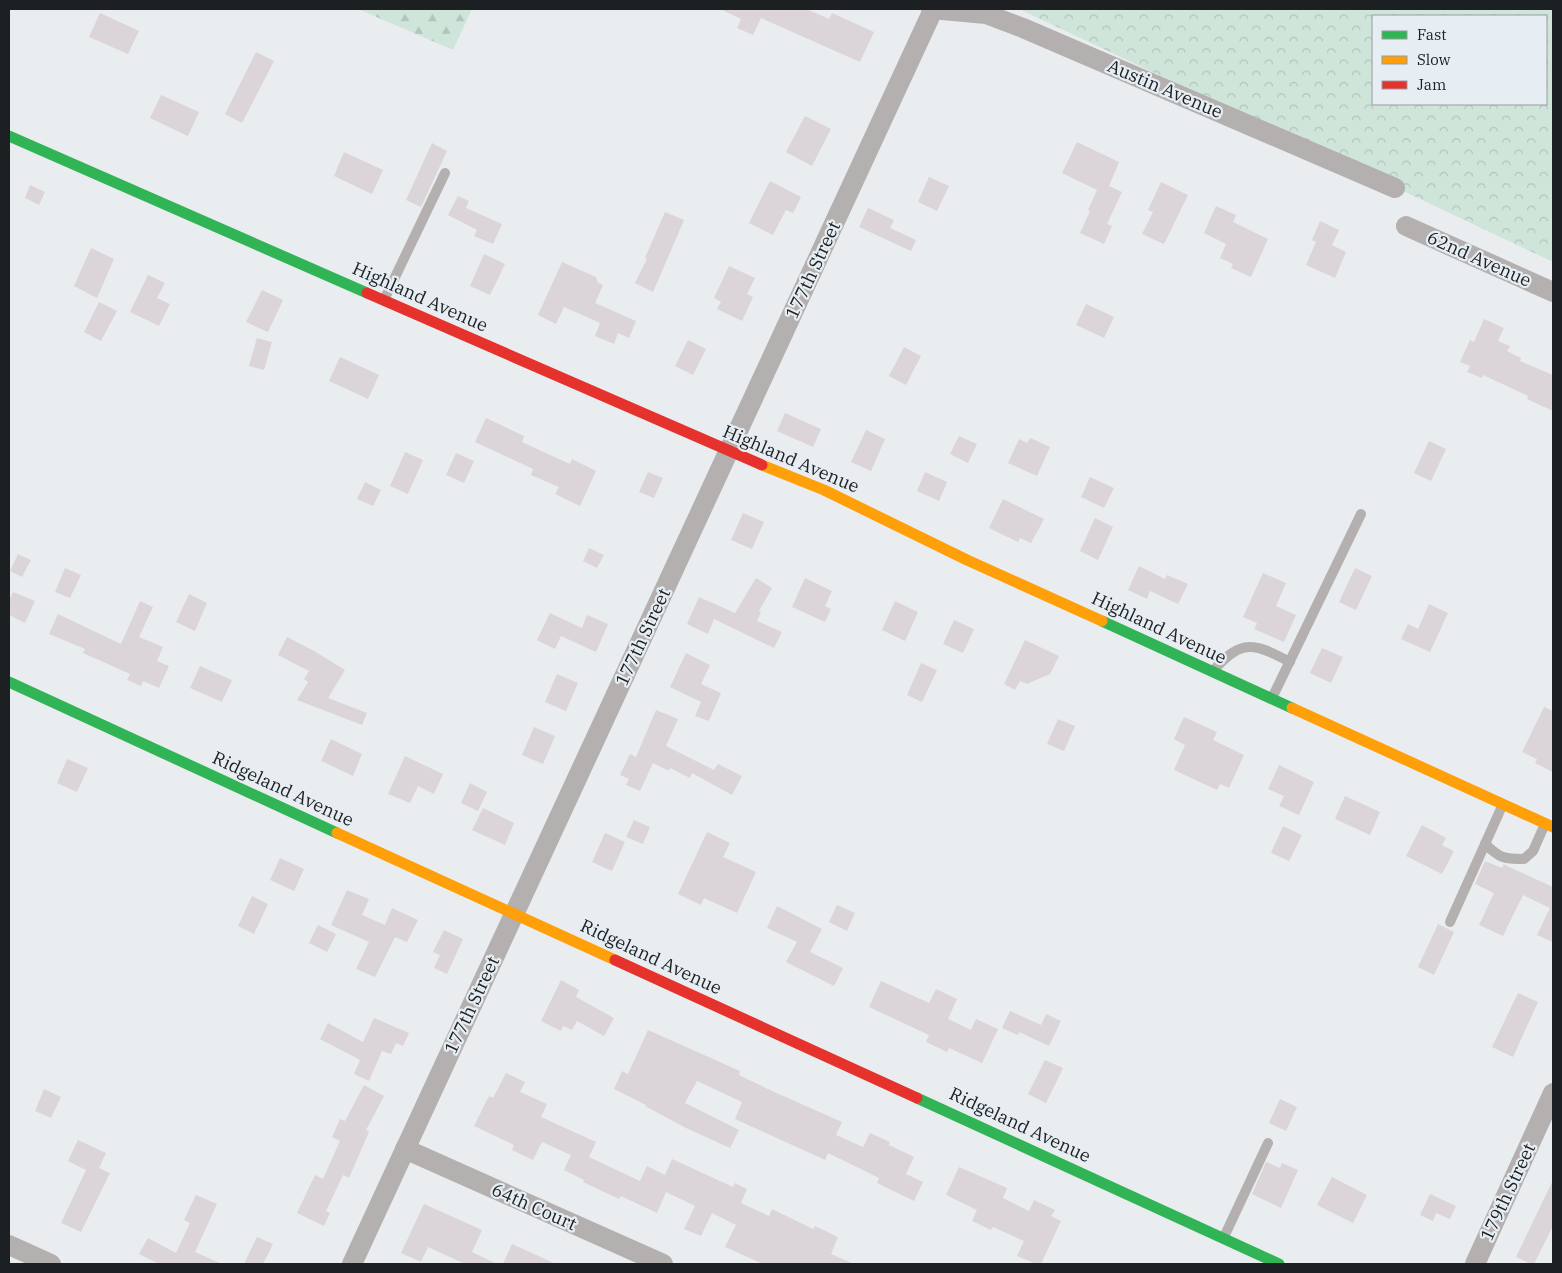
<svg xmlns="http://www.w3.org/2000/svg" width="1562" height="1273" viewBox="0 0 1562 1273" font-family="'IBM Plex Serif',serif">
<defs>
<pattern id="forest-firs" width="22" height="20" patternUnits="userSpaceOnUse" patternTransform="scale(1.25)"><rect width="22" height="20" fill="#d0e5da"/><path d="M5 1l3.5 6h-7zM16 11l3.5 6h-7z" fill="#b2c4bb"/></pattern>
<pattern id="park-crowns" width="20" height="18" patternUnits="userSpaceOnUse" patternTransform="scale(1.25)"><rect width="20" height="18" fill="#d0e5da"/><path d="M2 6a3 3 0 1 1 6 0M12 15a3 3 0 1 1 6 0" fill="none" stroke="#b2c4bb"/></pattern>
</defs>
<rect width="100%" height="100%" fill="#eaedf0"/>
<!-- forest -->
<path fill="url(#forest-firs)" d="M358 9H472L453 50Z"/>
<!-- park -->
<path fill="url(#park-crowns)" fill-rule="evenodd" d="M1019 9H1553V262ZM1373 16H1546V104H1373Z"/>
<!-- building -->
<g fill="#dbd4d8">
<path d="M720 9H807L829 19 832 13 874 32 860 62 761 18 753 35 737 28 741 19Z"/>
<path d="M100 13 139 31 128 54 89 37Z"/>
<path d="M256 52 274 61 242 123 225 114Z"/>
<path d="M161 95 199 112 188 136 150 118Z"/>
<path d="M805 116 831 129 812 166 786 152Z"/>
<path d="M1077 142 1119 162 1109 186 1122 192 1107 224 1112 226 1104 244 1080 233 1090 211 1088 210 1097 190 1062 173Z"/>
<path d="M432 143 447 151 421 207 406 200Z"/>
<path d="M344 152 383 170 372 194 334 176Z"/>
<path d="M929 177 949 186 937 211 918 202Z"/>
<path d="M770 181 801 197 793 213 786 210 773 235 749 223Z"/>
<path d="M1161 182 1188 195 1164 244 1142 234 1153 212 1148 210Z"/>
<path d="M30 185 45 192 39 205 25 198Z"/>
<path d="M458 196 469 201 466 208 502 224 493 244 474 236 477 230 448 215Z"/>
<path d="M1216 206 1236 215 1233 222 1268 239 1251 277 1231 268 1233 264 1220 258 1226 244 1204 233Z"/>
<path d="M868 208 894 220 890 228 916 240 911 251 859 227Z"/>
<path d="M665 212 684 220 653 292 635 283 647 259 645 258Z"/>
<path d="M1320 221 1339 230 1332 245 1346 252 1335 278 1306 265 1316 242 1312 240Z"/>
<path d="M91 248 114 259 97 298 74 286Z"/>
<path d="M484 254 505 264 490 295 470 286Z"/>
<path d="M562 262 596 277 598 283 603 285 595 303 636 321 629 338 618 333 614 344 595 336 600 323 564 307 556 324 538 315Z"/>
<path d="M729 266 755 278 747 294 753 297 742 321 717 309 721 302 714 298Z"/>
<path d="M148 275 165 283 157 298 170 304 159 326 130 312Z"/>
<path d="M262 290 283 300 268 332 246 322Z"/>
<path d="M99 302 117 311 101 341 84 332Z"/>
<path d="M1086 304 1114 317 1104 338 1076 325Z"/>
<path d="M1484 319 1504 328 1498 341 1510 346 1507 351 1521 358 1520 361 1553 375V411L1527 399 1528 396 1483 375 1482 378 1467 372 1470 366 1460 362 1470 340 1474 342Z"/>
<path d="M257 338 272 342 264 370 249 366Z"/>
<path d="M688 340 706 349 693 375 675 366Z"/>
<path d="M904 347 921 356 906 385 889 376Z"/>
<path d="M340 357 379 375 368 399 329 381Z"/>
<path d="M785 413 821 429 813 447 777 431Z"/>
<path d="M486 418 524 436 522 442 570 464 572 459 596 471 580 506 555 494 559 487 531 475 533 469 475 442Z"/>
<path d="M866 430 885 439 871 471 851 462Z"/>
<path d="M959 436 977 444 968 463 950 454Z"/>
<path d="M1030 438 1050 447 1037 476 1008 463 1019 439 1027 443Z"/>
<path d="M1429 441 1446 449 1431 481 1414 473Z"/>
<path d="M405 452 423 460 408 494 390 486Z"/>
<path d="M456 453 474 461 464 483 446 475Z"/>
<path d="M648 472 663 478 654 498 639 492Z"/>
<path d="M925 472 947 482 939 501 917 491Z"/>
<path d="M1090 477 1114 488 1104 508 1081 497Z"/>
<path d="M365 482 381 490 373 506 357 499Z"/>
<path d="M1003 499 1044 519 1031 543 1020 538 1018 542 989 528Z"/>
<path d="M743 513 764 522 752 549 731 540Z"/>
<path d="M1095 518 1113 527 1098 560 1080 551Z"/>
<path d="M589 548 604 555 597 568 583 561Z"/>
<path d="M18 554 31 560 22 577 10 571Z"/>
<path d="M1139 566 1165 579 1167 575 1188 584 1178 604 1150 591 1147 599 1128 590Z"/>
<path d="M65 568 81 575 70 598 55 592Z"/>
<path d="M1355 568 1372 576 1356 610 1339 602Z"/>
<path d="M1263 573 1286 583 1276 606 1296 615 1284 642 1254 629 1257 623 1243 617Z"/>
<path d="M756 578 772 588 759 611 761 612 757 621 782 632 774 648 714 619 708 634 687 624 699 597 735 613Z"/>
<path d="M805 578 832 591 825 606 831 609 825 622 792 607Z"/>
<path d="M13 592 35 601 25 623 9 615V601Z"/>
<path d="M189 594 207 603 195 631 176 622Z"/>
<path d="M140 601 153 607 139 637 163 647 157 661 169 666 159 688 143 681 141 686 127 680 130 674 83 653 85 649 49 634 58 614 121 644Z"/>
<path d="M895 601 918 612 905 641 882 630Z"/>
<path d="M1429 604 1448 613 1430 652 1401 639 1408 624 1418 629Z"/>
<path d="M550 613 582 628 587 615 608 624 596 652 561 636 555 649 537 640Z"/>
<path d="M954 620 974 629 963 653 943 644Z"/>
<path d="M287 637 314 651 345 670 328 698 367 713 362 725 297 700 308 682 304 679 309 671 278 655Z"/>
<path d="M1025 640 1059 656 1050 674 1027 684 1020 681 1015 690 1004 684Z"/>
<path d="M1322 648 1343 657 1331 683 1310 673Z"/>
<path d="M686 653 710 665 701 684 721 693 709 721 695 716 701 702 670 687Z"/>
<path d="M921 663 937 670 922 702 907 695Z"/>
<path d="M200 666 232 680 222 702 190 688Z"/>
<path d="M557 674 578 683 566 711 545 702Z"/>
<path d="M1544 707 1553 711V772L1535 763 1537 759 1522 752Z"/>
<path d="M656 710 678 719 666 746 714 770 718 764 742 776 732 795 692 773 690 778 670 768 669 771 653 763 640 791 626 785 629 779 620 775 630 754 636 757Z"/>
<path d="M1184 717 1217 732 1213 740 1244 755 1229 788 1220 784 1217 790 1174 770 1185 745 1174 739Z"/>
<path d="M1058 719 1075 726 1064 751 1047 744Z"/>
<path d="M534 727 555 736 543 764 522 755Z"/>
<path d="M331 739 362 754 353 776 321 761Z"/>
<path d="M405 756 443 774 434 794 418 786 410 803 388 794Z"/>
<path d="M67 759 88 768 77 792 57 783Z"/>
<path d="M1279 765 1314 782 1299 815 1279 806 1284 796 1268 789Z"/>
<path d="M470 783 487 792 478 811 461 803Z"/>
<path d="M1345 796 1380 812 1370 835 1335 819Z"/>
<path d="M483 808 514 823 505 845 472 830Z"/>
<path d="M634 820 650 827 643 844 626 837Z"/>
<path d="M1422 825 1446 838 1442 845 1454 851 1442 874 1406 856Z"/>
<path d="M1283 826 1302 835 1289 861 1271 853Z"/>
<path d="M707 832 730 843 723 857 756 872 737 913 704 898 701 905 678 894Z"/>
<path d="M605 833 625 842 612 871 592 862Z"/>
<path d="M280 858 304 869 294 891 270 880Z"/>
<path d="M1485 861 1502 868 1504 864 1505 865 1553 887V942L1537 935 1550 908 1523 895 1503 936 1479 925 1494 893 1475 884Z"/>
<path d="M347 890 369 899 362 915 385 925 392 908 418 920 407 942 395 937 375 977 356 969 369 942 331 925Z"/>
<path d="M252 896 268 904 254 934 238 926Z"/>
<path d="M837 905 855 913 847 931 829 922Z"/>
<path d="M777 906 822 929 810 952 843 968 834 986 786 962 797 942 767 928Z"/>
<path d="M1438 924 1454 932 1434 975 1418 967Z"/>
<path d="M318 925 336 934 327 952 309 943Z"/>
<path d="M444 930 463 939 447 974 434 968 440 955 433 952Z"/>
<path d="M561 980 579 990 576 997 614 1018 604 1036 577 1021 572 1030 563 1026 561 1031 541 1021Z"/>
<path d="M881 981 929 1003 936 989 957 999 948 1019 971 1030 976 1019 998 1029 982 1063 949 1048 947 1052 926 1042 929 1035 869 1007Z"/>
<path d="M1518 993 1538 1002 1513 1057 1492 1047Z"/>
<path d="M1010 1011 1041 1025 1046 1014 1061 1021 1049 1046 1019 1032 1018 1035 1002 1028Z"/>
<path d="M374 1018 409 1033 403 1046 396 1043 391 1054 382 1051 369 1081 354 1074 360 1060 320 1039 328 1023 363 1042Z"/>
<path d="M648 1030 740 1071 739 1075 772 1091 842 1122 836 1135 863 1147 870 1133 890 1142 889 1145 914 1157 906 1174 923 1182 914 1201 877 1183 879 1178 828 1153 825 1160 735 1119 742 1102 697 1081 685 1103 739 1130 730 1148 686 1128 645 1106 646 1105 614 1089 622 1071 628 1074Z"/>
<path d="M1045 1060 1063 1068 1046 1103 1028 1094Z"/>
<path d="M506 1073 525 1082 520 1092 547 1104 541 1117 596 1142 589 1157 640 1181 647 1166 665 1175 672 1159 733 1187 735 1183 747 1189 741 1203 769 1216 772 1209 813 1229 815 1226 838 1237 831 1254 854 1264H763L725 1247 736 1225 712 1213 701 1236 684 1229 695 1206 666 1192 657 1213 621 1196 619 1199 583 1182 584 1180 564 1170 571 1155 542 1142 533 1160 512 1150 514 1145 474 1126 489 1096 493 1098Z"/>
<path d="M364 1085 384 1096 366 1130 369 1132 349 1178 343 1175 326 1211 330 1213 324 1226 297 1213 315 1175 323 1179 340 1141 332 1137 340 1119 345 1121Z"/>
<path d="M44 1089 61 1097 51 1118 35 1111Z"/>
<path d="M1280 1099 1297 1107 1286 1131 1269 1123Z"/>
<path d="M78 1140 106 1153 99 1168 110 1173 81 1232 61 1223 86 1170 68 1161Z"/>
<path d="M1266 1162 1280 1168 1282 1163 1298 1170 1281 1208 1252 1194Z"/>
<path d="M959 1167 1007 1188 1003 1198 1029 1211 1034 1200 1055 1210 1051 1216 1061 1221 1041 1264H1036L1017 1256 1024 1241 993 1227 991 1230 972 1221 977 1210 946 1195Z"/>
<path d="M1332 1177 1367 1195 1353 1223 1317 1205Z"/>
<path d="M1553 1180V1226L1534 1264H1531L1516 1257Z"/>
<path d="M1430 1194 1456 1206 1450 1219 1436 1213 1433 1221 1420 1215Z"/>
<path d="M196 1195 217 1204 195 1252 222 1264H159L139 1254 148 1238 176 1253 190 1223 184 1220Z"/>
<path d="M424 1204 482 1230 472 1252 497 1264H465L428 1247 421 1262 401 1253Z"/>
<path d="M257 1237 273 1244 263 1264H244Z"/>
<path d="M512 1244 556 1264H503Z"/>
</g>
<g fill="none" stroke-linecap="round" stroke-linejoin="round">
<!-- lane -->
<g stroke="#b4b0af" stroke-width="10">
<path d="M384 300 445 173"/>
<path d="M1213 671C1242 638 1254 643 1290 662"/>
<path d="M1272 698 1361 514"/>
<path d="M1485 844C1500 858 1503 859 1524 859L1533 851 1545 824"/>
<path d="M1450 922 1503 804"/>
<path d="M1224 1237 1268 1143"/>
</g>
<!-- street -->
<g stroke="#b4b0af" stroke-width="20">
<path d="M931 9 986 14 1023 28 1395 188"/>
<path d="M1406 226 1553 292"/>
<path d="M405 1149 663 1264"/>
<path d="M9 1245 51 1264"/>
<path d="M352 1264 933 10"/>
<path d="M1475 1264 1553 1093"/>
</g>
<!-- fast -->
<g stroke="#30b455" stroke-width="11">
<path d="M9 136 367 293"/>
<path d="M1102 621 1292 708"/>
<path d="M9 682 337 833"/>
<path d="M917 1098 1279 1264"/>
</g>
<!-- slow -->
<g stroke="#ff9f0a" stroke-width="11">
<path d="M762 465 824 490 967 560 1102 621"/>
<path d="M1292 708 1553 827"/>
<path d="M337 833 615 960"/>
</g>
<!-- jam -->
<g stroke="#e5322d" stroke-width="11">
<path d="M367 293 762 465"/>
<path d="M615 960 917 1098"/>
</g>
</g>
<g text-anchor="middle" stroke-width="4.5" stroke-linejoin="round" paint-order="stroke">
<!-- street labels -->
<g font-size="18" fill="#1d2022" stroke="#e7eef3">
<text transform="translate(1165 89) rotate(23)" y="6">Austin Avenue</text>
<text transform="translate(1479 259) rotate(24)" y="6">62nd Avenue</text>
<text transform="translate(813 270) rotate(-65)" y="6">177th Street</text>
<text transform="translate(420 297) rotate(24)" y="6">Highland Avenue</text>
<text transform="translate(791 459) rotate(23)" y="6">Highland Avenue</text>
<text transform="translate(1159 628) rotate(25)" y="6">Highland Avenue</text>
<text transform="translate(643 637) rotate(-65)" y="6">177th Street</text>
<text transform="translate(283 789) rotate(25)" y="6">Ridgeland Avenue</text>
<text transform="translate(651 957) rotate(25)" y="6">Ridgeland Avenue</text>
<text transform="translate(472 1005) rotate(-65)" y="6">177th Street</text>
<text transform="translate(1020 1125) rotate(25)" y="6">Ridgeland Avenue</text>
<text transform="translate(1508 1192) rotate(-65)" y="6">179th Street</text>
<text transform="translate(534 1207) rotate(24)" y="6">64th Court</text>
</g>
</g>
<!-- border -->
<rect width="1562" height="1273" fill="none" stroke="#1d2022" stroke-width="20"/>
<!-- legend -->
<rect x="1372" y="15" width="175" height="90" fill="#e7eef3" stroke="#969c9f"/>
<rect x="1382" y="31" width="25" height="8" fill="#30b455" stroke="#969c9f"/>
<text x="1417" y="40" font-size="15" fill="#1d2022">Fast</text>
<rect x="1382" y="56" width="25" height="8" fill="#ff9f0a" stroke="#969c9f"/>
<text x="1417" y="65" font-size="15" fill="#1d2022">Slow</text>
<rect x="1382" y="81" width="25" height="8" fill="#e5322d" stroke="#969c9f"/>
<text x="1417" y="90" font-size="15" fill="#1d2022">Jam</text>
</svg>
